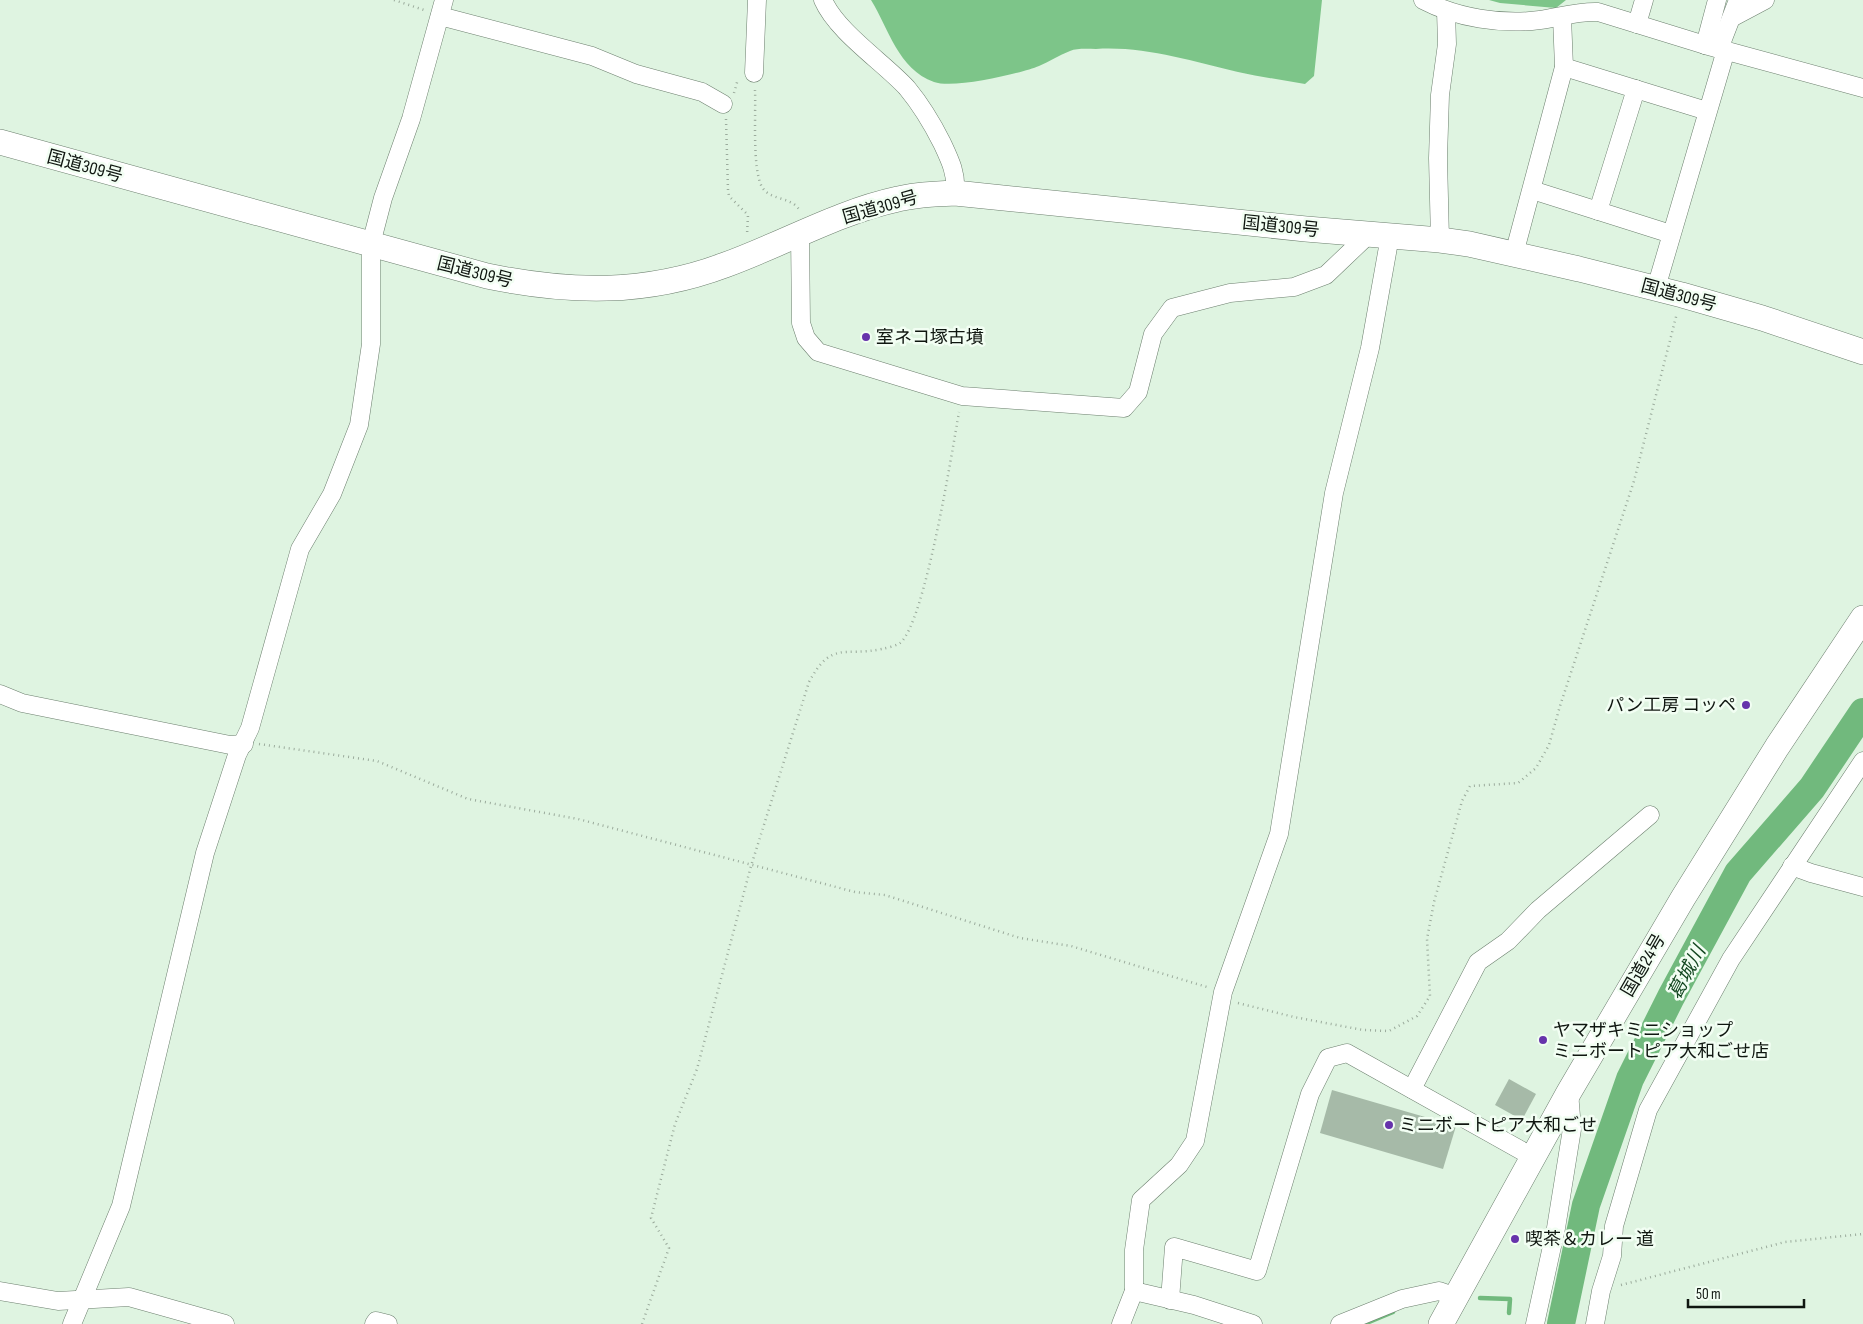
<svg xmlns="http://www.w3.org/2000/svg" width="1863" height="1324" viewBox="0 0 1863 1324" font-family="'Sofia Sans Condensed','Noto Sans JP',sans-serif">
<rect width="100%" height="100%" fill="#dff4e1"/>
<!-- forest -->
<g fill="#7dc589">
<path d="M871 0H1322L1314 76 1305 84C1283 80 1260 77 1238 72 1190 61 1145 46 1096 49 1088 49 1077 48 1070 51 1059 55 1049 62 1039 66 1019 74 954 89 934 82 898 69 889 29 871 0Z"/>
<path d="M1489 0H1566L1556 8 1500 3Z"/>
</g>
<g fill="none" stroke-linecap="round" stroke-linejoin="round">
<!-- stream -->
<g stroke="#71b97d" stroke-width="4.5">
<path d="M1480 1298 1510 1299 1509 1313"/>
<path d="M1364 1324 1393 1312"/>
</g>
<!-- river -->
<path stroke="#71b97d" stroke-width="28" d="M1561 1324 1586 1205 1630 1079 1671 997 1738 873 1812 788 1863 712"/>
</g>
<!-- building -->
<g fill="#a6baa8">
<path d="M1509 1079 1536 1094 1522 1120 1495 1105Z"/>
<path d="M1332 1090 1456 1126 1443 1169 1320 1133Z"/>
</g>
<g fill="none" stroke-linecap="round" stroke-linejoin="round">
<defs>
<g id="minor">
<path d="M823 0C837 32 883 62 907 88 921 105 932 123 942 143 950 160 957 174 955 193"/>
<path d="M1423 0C1457 18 1502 25 1540 20 1560 17 1578 11 1598 12L1705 45 1863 88"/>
<path d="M440 16 592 56 636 74 702 92 723 104"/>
<path d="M1733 17 1765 0"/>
<path d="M1637 24 1644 0"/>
<path d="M1705 45 1717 0"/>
<path d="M1719 49 1738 0"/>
<path d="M1564 67 1707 111"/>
<path d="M754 73 757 0"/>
<path d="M1532 190 1671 234"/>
<path d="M1598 211 1636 89"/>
<path d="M800 234 801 323 806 338 818 352 962 396 1124 408 1138 392 1153 334 1172 308 1230 293 1294 287 1326 275 1368 235"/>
<path d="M1440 240 1438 158 1440 95 1447 44 1446 11"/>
<path d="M1514 254 1564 67 1562 17"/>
<path d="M1656 288 1726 50"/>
<path d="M0 694 22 703 230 745 244 744"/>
<path d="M1792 866 1811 873 1863 887"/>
<path d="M1412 1089 1478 962 1508 941 1538 910 1650 815"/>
<path d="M0 1291 58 1301 129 1297 225 1324"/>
<path d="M1134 1291 1194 1305 1253 1324"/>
<path d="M1170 1300 1174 1247 1257 1271 1310 1094 1328 1058 1347 1053 1533 1157"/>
<path d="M72 1324 121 1206 205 853 237 755 250 728 300 549 332 494 359 425 371 344V244L383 198 411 119 444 0"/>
<path d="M374 1324 376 1321 388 1324"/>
<path d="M1121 1324 1134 1291V1250L1141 1200 1179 1165 1195 1141 1223 992 1279 834 1334 493 1370 348 1390 236"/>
<path d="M1340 1324 1402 1299 1439 1291 1456 1297"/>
<path d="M1535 1324 1556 1228 1572 1129 1569 1092"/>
<path d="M1595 1324 1601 1291 1612 1256 1614 1226 1648 1110 1731 959 1863 761"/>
</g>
<g id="highway">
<path d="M0 142 487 276C570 293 645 295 725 265 783 244 838 212 898 199 917 194 936 194 955 193L1306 229 1440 240 1469 244 1579 269 1682 295 1762 318 1863 352"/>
<path d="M1441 1324 1569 1092 1683 898 1777 747 1863 618"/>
</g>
</defs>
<!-- minor casing -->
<use href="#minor" stroke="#6c7f6e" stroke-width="19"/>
<!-- highway casing -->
<use href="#highway" stroke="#6c7f6e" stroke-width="26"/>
<!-- path -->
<g stroke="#9bab9c" stroke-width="2.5" stroke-dasharray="1 4" stroke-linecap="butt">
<path d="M394 0 424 10"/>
<path d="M755 90C756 112 752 169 762 187 770 201 792 196 800 211"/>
<path d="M734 93 738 79"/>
<path d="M726 119 728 190 729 196 748 215 747 235"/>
<path d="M259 744 377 761 468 799 578 819 855 892 885 895 1020 938 1071 946 1207 987"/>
<path d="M1238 1003 1294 1017 1363 1030 1389 1031 1417 1016 1430 996 1427 939 1434 902 1462 801 1470 786 1518 783 1536 768 1549 745 1560 706 1634 481 1677 313"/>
<path d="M1621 1285 1785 1242 1863 1234"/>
<path d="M642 1324 669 1248 651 1218 675 1124 697 1069 751 866 809 682C832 640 843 657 882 649 887 648 895 646 900 643 925 623 952 452 959 412"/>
</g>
<!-- minor -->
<use href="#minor" stroke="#fff" stroke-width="18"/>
<!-- highway -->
<use href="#highway" stroke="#fff" stroke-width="25"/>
</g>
<!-- markers -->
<g fill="#6633ab" stroke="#f2fef3" stroke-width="2">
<circle cx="866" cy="337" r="5"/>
<circle cx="1746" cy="705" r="5"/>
<circle cx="1543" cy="1040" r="5"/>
<circle cx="1389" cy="1125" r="5"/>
<circle cx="1515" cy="1239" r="5"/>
</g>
<g text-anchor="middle" stroke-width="5" stroke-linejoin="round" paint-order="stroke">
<!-- street labels -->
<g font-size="18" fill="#0f1610" stroke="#f2fef3">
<text transform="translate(85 166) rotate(15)" y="6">国道309号</text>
<text transform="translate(880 207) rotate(-16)" y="6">国道309号</text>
<text transform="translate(1281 226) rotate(6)" y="6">国道309号</text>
<text transform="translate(475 272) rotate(14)" y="6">国道309号</text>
<text transform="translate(1679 295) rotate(15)" y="6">国道309号</text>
<text transform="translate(1643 965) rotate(-60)" y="6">国道24号</text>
</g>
<!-- poi labels -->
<g font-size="18" fill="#0f1610" stroke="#f2fef3" text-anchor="start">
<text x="876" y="343">室ネコ塚古墳</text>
<text x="1736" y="711" text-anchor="end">パン工房 コッペ</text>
<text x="1553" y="1036">ヤマザキミニショップ<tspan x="1553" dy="21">ミニボートピア大和ごせ店</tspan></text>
<text x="1399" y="1131">ミニボートピア大和ごせ</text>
<text x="1525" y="1245">喫茶＆カレー 道</text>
</g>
<!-- water labels -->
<g font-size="19" font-style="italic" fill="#144821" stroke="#f2fef3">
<text transform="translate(1686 972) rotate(-62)" y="7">葛城川</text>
</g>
</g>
<!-- scale -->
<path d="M1688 1299v8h116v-8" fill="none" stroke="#0f1610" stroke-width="2.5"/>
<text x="1696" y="1299" font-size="15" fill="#0f1610" stroke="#f2fef3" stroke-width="4" paint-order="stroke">50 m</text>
</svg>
